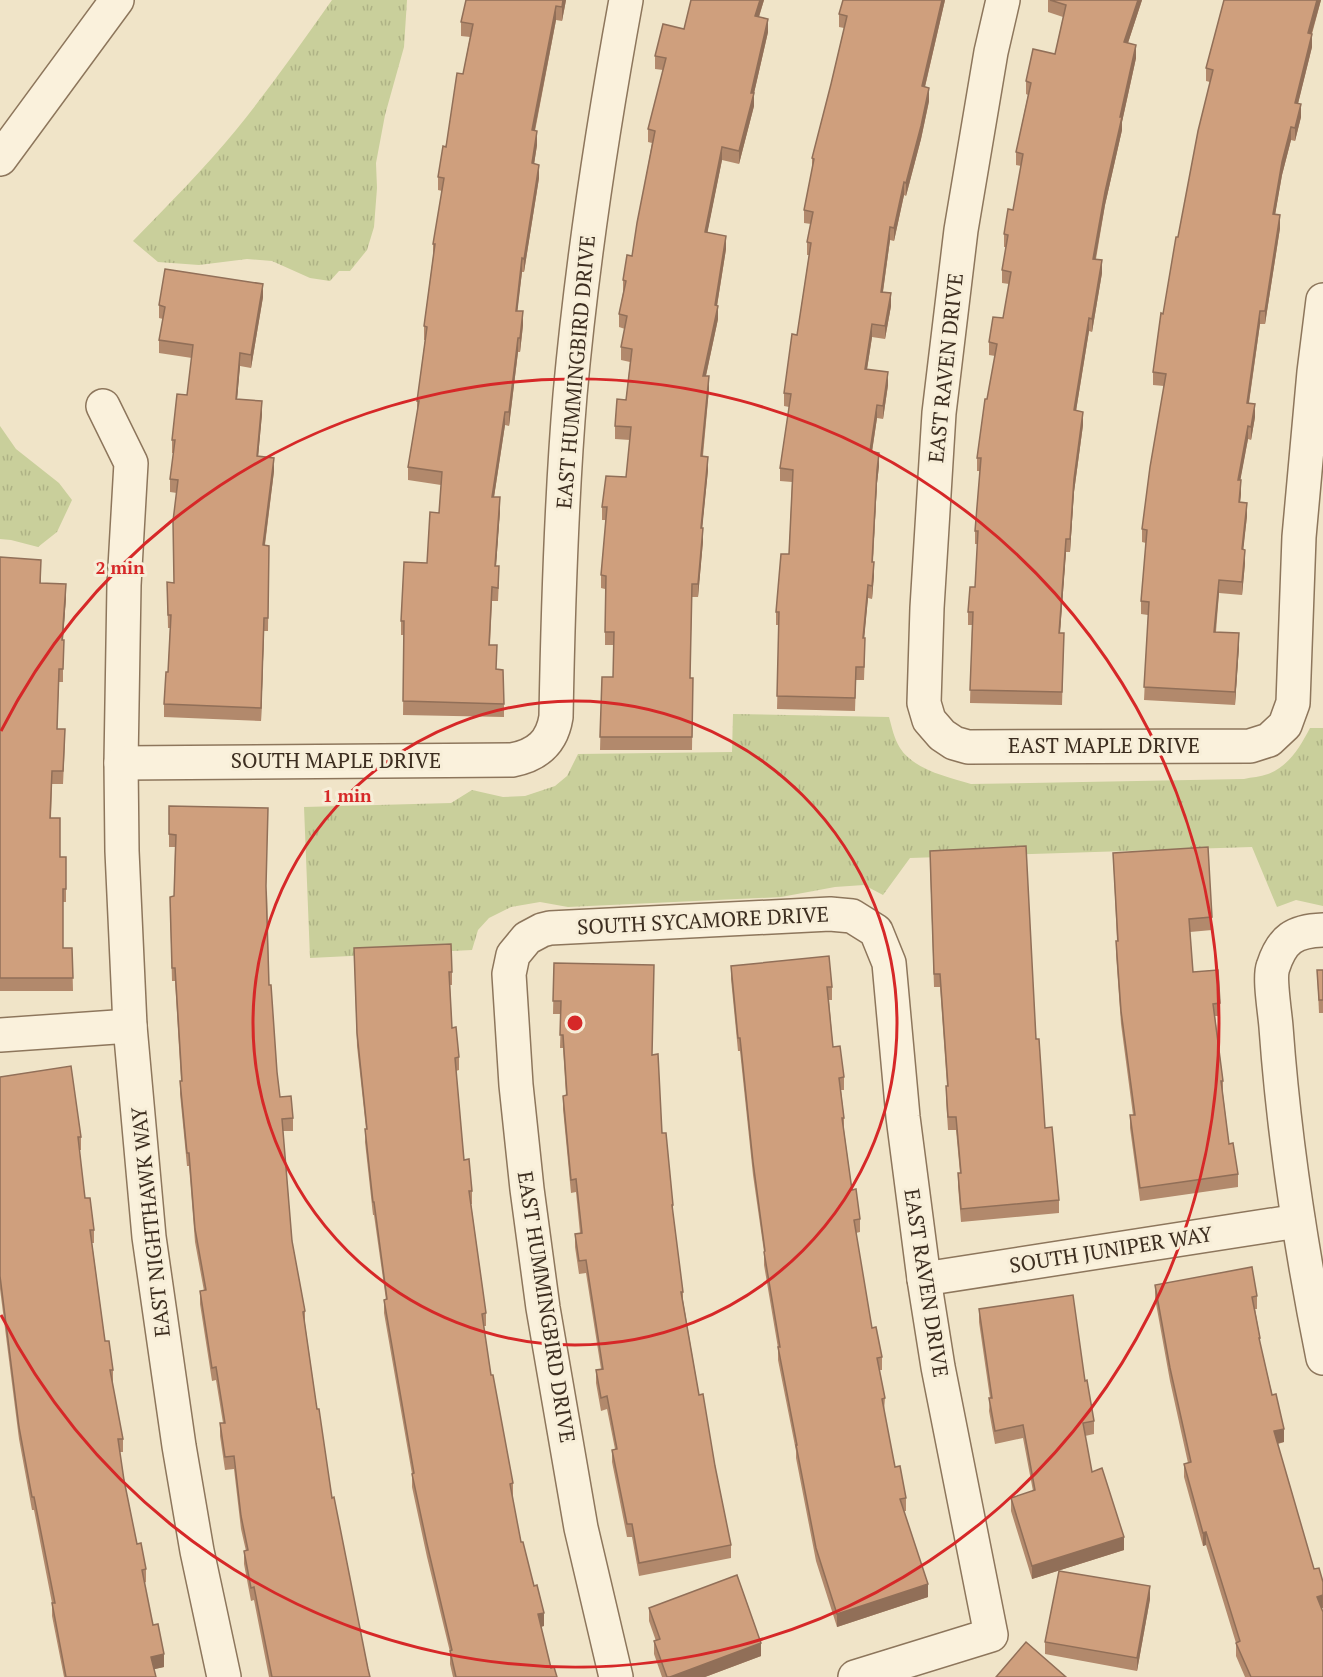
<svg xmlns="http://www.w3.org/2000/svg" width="1323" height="1677" viewBox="0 0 1323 1677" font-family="'PT Serif',serif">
<defs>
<pattern id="park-tufts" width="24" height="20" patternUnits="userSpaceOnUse" patternTransform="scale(1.5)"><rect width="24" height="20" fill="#c9cf9b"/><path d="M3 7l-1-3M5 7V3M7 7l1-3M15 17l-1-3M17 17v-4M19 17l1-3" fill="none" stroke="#aeb285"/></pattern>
</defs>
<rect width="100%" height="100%" fill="#f0e4c8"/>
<!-- park -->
<g fill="url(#park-tufts)">
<path d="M332 0H407L404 47 385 115 376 163 377 188 374 227 367 250 350 271H339L330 281 310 278 272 261 247 259 199 265 158 262 133 241C168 205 204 169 236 130 270 88 301 44 332 0Z"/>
<path d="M0 426 16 449 59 483 72 500 57 532 38 547 11 540 0 539Z"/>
<path d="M733 714 889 717C892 728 894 738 900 748 914 770 948 777 971 784L1244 779C1252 777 1260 777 1268 774 1289 766 1300 747 1310 728H1323V906L1296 900 1277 907 1252 847 910 858 883 895 864 885 835 887 781 897 568 907 540 902 511 907 489 918 478 930 472 950 310 958 304 807 451 803 472 790 503 797 525 796 555 786 567 776 578 754 732 752Z"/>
</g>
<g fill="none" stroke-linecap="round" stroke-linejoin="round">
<defs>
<g id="minor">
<path d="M1003 0 991 52 961 230 939 413 927 608 924 703 929 720 942 735 954 743 968 747 1250 746 1269 740 1285 725 1293 703 1299 537 1314 372 1323 300"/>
<path d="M0 159 117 0"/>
<path d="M103 406 131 463 124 585 121 763 122 851 130 1026 149 1237 179 1446 197 1551 224 1677"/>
<path d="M121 763 512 760C538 755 552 742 556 717 558 609 561 502 570 395 582 262 602 131 626 0"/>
<path d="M1323 930C1294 931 1282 939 1273 967 1269 978 1275 1013 1276 1027 1284 1138 1301 1249 1323 1358"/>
<path d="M0 1035 130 1026"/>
<path d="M924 1279 1298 1221"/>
<path d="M616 1677 581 1528 543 1308 527 1189 516 1085 509 974 513 955 527 938 542 930 550 928 830 914 852 916 876 931 889 963 903 1117 924 1279 938 1367 991 1635 855 1677"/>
</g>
</defs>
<!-- minor casing -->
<use href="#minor" stroke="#8d765c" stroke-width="36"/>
<!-- minor -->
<use href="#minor" stroke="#faf1dc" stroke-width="33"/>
</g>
<!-- wall -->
<g fill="#b2896c">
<path d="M466 0H566L562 21 556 20 535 131 537 145 534 164 539 178 524 272H522L517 311 523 325 520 352H518L509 426 505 425 494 497 500 511 496 566 499 580 498 601H492L490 645 504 704V717L403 715 404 635H401V621L427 563 439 513 441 485 408 480V467L417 413V401L425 340H424V326L433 257V244L442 191 438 190V177L463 74 470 37 461 36V22Z"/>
<path d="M691 0H764L759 17 768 32 754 93V106L739 164 722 160 707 233 726 249 717 306 718 319 706 376 709 389 703 456 708 470 702 528 703 541 698 597H692L690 678H693L692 750H600L602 677H613L614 645H605V589L601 588V575L606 520H602V507L626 477 630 440 615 439V426L626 400 630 362 621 360V347L625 329 619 327V314L623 293V280L632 256 652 143 648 142V129L663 70 655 69V56L684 29Z"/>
<path d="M945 0 925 87 929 101 921 139 906 196 904 195 894 241 890 240 883 292 891 306 885 339 872 337 867 369 888 385 883 419 877 418 872 452 879 466 877 483 873 562 874 575 872 599 868 598 864 638 865 651 864 680H856L855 711 777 709 779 625H776V612L789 554 792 482 780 481V468L789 407 784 406V393L797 335 809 255H807V242L811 224 804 223V210L812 171V158L831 84 844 28 839 27V14Z"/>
<path d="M1048 0H1142L1128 43 1136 58 1122 122V130L1105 205 1096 259 1102 273 1092 332 1089 331 1076 411 1083 425 1074 492 1070 552H1066L1060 633H1064L1062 705 970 703 972 625H968V612L975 587 978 544H975V531L980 471H977V458L995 356 989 355V342L1003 318 1009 284 1002 283V270L1006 247H1004V234L1013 210 1021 166 1016 165V152L1028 95 1026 94V81L1055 54 1063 17 1048 12Z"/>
<path d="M1224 0H1321L1312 34V47L1298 103 1301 117 1295 141 1291 140 1282 175 1275 214 1280 228 1265 324H1260L1249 403 1255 417 1251 440 1248 439 1240 480 1241 493 1240 502 1247 516 1243 549 1245 563 1242 595 1219 593 1216 632 1239 646 1235 705 1144 700 1148 615 1141 614V601L1146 543 1142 542V529L1164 386 1153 385V372L1163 314 1210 82 1206 81V68Z"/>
<path d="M263 297 251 368 240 366 237 399 262 414 258 457 274 471 265 545 269 546 268 631H264L261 721 164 717V704L168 672 170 628H168L167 582 174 583 177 493 170 492V479L174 453H172V440L187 395 192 358 159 353V340L163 319 159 318V305Z"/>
<path d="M0 557 41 573V583L66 597 63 640V682H59L57 729 65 742 63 784H52L51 818 60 857H66V902H63V948H72L73 991H0Z"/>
<path d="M169 806 267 892 269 985 277 1072 280 1097 293 1118V1131H283L292 1241 305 1311V1324L317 1409 332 1498 370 1677H269L254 1600 251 1601 244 1564V1551H246L241 1529 234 1469 225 1470 220 1436V1423H223L216 1380 212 1381 200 1304V1291H204L195 1242 189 1166H187L180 1094V1081H181L175 981H172L170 909 174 896 175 847H169Z"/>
<path d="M1113 853 1212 917V930L1190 932 1193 972 1220 1003V1016H1215L1223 1081V1094L1229 1144 1238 1174V1187L1140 1201 1130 1128V1115H1133L1121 1024 1116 954V941H1117Z"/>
<path d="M930 864 1036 1039 1045 1128 1059 1200V1213L961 1222 958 1186V1173H960L956 1130H948L946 1099V1086H947L940 987H934Z"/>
<path d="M354 948 452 972V985H450L452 1028 459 1057V1070L456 1071 464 1160 472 1191V1204H471L486 1313V1326H483L491 1375 513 1483V1496H512L521 1542 544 1626 541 1627 551 1668 557 1677H453L450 1664V1652L427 1557 412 1487V1474L384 1313V1300H386L374 1215H373L365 1142 366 1129 357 1046Z"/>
<path d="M554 963 652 1055 662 1133 673 1205V1217L683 1292V1300L699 1395 715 1466 731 1545V1558L639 1576 632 1537H627L612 1462V1450L615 1449 607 1409 601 1411 596 1383V1370L601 1369 586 1273 579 1274 575 1247V1234L580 1233 576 1192 571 1193 563 1109V1096H566L563 1048H560L561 1014H553Z"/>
<path d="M731 966 832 987V1000H829L833 1047 844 1077V1090H841L844 1118V1130L852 1190 860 1219V1232L856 1233 872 1328 882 1357V1370H879L885 1398 884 1411 895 1467 906 1498V1511H904L928 1597 837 1627 816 1561 796 1458V1451L778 1360V1348L764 1265V1252L753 1175 740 1051H738L731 979Z"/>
<path d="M1317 970H1323V1013H1319Z"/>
<path d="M0 1077 81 1137V1150H79L85 1198 94 1230V1243H92L105 1341 113 1370V1383H112L123 1439V1452H119L124 1480 137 1544 146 1569V1582L144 1583 153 1625 164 1667 154 1669 156 1677H64L52 1616V1603L34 1510H32L19 1439 0 1289Z"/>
<path d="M1155 1285 1257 1296V1309H1255L1260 1338V1344L1284 1442 1278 1444 1321 1608 1323 1677H1245L1236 1656V1643L1206 1545 1203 1546 1184 1477V1464L1188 1463 1170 1381 1155 1298Z"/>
<path d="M979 1309 1085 1381 1094 1421V1434L1085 1436 1092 1472 1124 1550 1032 1579 1011 1511V1498L1033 1491 1023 1438 995 1444 989 1411 990 1398 979 1322Z"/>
<path d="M1150 1599 1137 1671 1045 1654V1642Z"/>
<path d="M649 1608 761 1656 705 1677H662L654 1654V1641H656L649 1621Z"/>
</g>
<!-- shaded-wall -->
<g fill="#916f58">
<path d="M563 0H566L562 21V7Z"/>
<path d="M760 0H764L755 29V16Z"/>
<path d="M942 0H945L922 99V86Z"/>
<path d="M1138 0H1142L1124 55V42Z"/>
<path d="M1317 0H1321L1308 46V33Z"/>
<path d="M556 6V20L532 144V130Z"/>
<path d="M768 19V32L752 102 754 93V106L739 164V151L751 93Z"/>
<path d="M1312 34V47L1295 116V103Z"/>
<path d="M1136 45V58L1122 122V130L1105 205 1093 272V259L1105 192 1120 117Z"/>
<path d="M929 88V101L921 139 906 196V183Z"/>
<path d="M1301 104V117L1295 141V128Z"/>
<path d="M1291 127V140L1282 175 1273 227V214L1282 162Z"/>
<path d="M537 131V145L532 177V163Z"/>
<path d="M722 147V160L705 245V232Z"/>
<path d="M539 165V178L524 272V259Z"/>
<path d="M904 182V195L894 241V228Z"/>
<path d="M1280 215V228L1265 324V311Z"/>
<path d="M890 227V240L881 305V292Z"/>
<path d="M726 236V249L715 318V305Z"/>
<path d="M522 258V272L516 324V311Z"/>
<path d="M1102 260V273L1092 332V319Z"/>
<path d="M263 284V297L251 368V355Z"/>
<path d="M891 293V306L885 339V326Z"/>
<path d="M718 306V319L703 389V376Z"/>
<path d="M523 311V325L520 352V338Z"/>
<path d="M1260 311V324L1247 415V403Z"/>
<path d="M1089 318V331L1074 423V410Z"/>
<path d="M872 324V337L865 382V369Z"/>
<path d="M518 338V352L509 426V412Z"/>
<path d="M240 353V366L236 412V399Z"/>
<path d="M888 372V385L883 419V406Z"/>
<path d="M709 376V389L701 469V456Z"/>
<path d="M262 401V414L257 469V456Z"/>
<path d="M1255 404V417L1251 440V427Z"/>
<path d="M877 405V418L870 464V451Z"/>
<path d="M505 412V425L492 510V497Z"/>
<path d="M1083 412V425L1074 492 1070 552V539L1074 479Z"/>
<path d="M1248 426V439L1238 493V480Z"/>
<path d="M879 453V466L877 483 872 575 877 470Z"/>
<path d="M708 457V470L701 541V528Z"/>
<path d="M274 458V471L263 558V545Z"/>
<path d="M1241 480V493L1239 515V502Z"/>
<path d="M500 497V511L495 580V566Z"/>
<path d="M1247 503V516L1242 562V549Z"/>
<path d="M703 528V541L698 597V584Z"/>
<path d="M1066 539V552L1059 646V633Z"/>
<path d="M1245 550V563L1242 595V582Z"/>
<path d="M874 562V575L872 599V586Z"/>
<path d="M1219 580V593L1214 645V632Z"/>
<path d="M66 584V597L62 653V640Z"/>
<path d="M868 585V598L863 651V638Z"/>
<path d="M264 618V631L261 721V708Z"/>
<path d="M1239 633V646L1235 705V692Z"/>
<path d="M1284 1429V1442L1274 1444V1431Z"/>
<path d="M1206 1532V1545L1203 1546V1533Z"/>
<path d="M1124 1537V1550L1032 1579V1566Z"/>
<path d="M928 1584V1597L837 1627V1614Z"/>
<path d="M1150 1586V1599L1137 1671V1658Z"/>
<path d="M1323 1595V1608L1317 1610V1597Z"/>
<path d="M544 1613V1626L538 1627V1614Z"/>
<path d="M761 1643V1656L705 1677H670Z"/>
<path d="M164 1654V1667L151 1670V1657Z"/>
</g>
<!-- building -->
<g fill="#cf9f7d" stroke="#916f58" stroke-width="1.5">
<path d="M466 0H563L562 7 556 6 532 130 537 131 532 163 539 165 524 259 522 258 516 311H523L520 338H518L509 412H505L492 497H500L495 566H499L498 588 492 587 489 645H497L496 669 503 670 504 704 403 701 404 621H401L404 562 427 563 430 512 439 513 442 472 408 467 419 401H417L427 327 424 326 435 244H433L444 178 438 177 443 146 446 147 457 73 463 74 473 24 461 22Z"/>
<path d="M691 0H760L755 16 768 19 751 93H754L739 151 722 147 705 232 726 236 715 305 718 306 703 376H709L701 456 708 457 701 528H703L698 584H692L690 678H693L692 737H600L602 677H613L614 632H605L606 576 601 575 607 507H602L606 476 626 477 631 427 615 426 617 399 626 400 632 349 621 347 627 316 619 314 626 281 623 280 627 255 632 256 637 223 655 131 648 129 666 58 655 56 663 24 684 29Z"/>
<path d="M843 0H942L922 86 929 88 921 126 906 183 904 182 894 228 890 227 881 292 891 293 885 326 872 324 865 369 888 372 883 406 877 405 870 451 879 453 877 470 872 562H874L872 586 868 585 863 638H865L864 667H856L855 698 777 696 779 612H776L781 554H789L793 470 780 468 791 394 784 393 792 334 797 335 811 243 807 242 813 212 804 210 814 159 812 158 831 84 847 16 839 14Z"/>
<path d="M1050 0H1138L1124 42 1136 45 1120 117H1122L1105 192 1093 259 1102 260 1092 319 1089 318 1074 410 1083 412 1074 479 1070 539H1066L1059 633H1064L1062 692 970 690 973 612H968L970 587H975L978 531H975L981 458H977L985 399H987L997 344 989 342 993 317 1003 318 1011 272 1002 270 1008 235 1004 234 1008 209 1013 210 1023 154 1016 152 1031 83 1026 81 1033 49 1055 54 1066 5Z"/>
<path d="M1224 0H1317L1308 33 1312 34 1295 103 1301 104 1295 128 1291 127 1282 162 1273 214 1280 215 1265 311H1260L1247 403 1255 404 1251 427 1248 426 1238 480H1241L1239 502 1247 503 1242 549 1245 550 1242 582 1219 580 1214 632 1239 633 1235 692 1144 687 1149 602 1141 601 1147 530 1142 529 1150 467 1166 374 1153 372 1161 313 1163 314 1176 237H1178L1198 131 1213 70 1206 68Z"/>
<path d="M165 269 263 284 251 355 240 353 236 399 262 401 257 456 274 458 263 545 269 546 268 618H264L261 708 164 704 166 672H168L171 615H168L167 582 174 583 173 521 178 480 170 479 175 440H172L177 394 187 395 193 345 159 340 165 307 159 305Z"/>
<path d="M0 557 41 560 40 583 66 584 62 640H64L63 669H59L57 729H65L63 771H52L50 818H60V857H66V889H63V948H72L73 978H0Z"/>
<path d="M169 806 268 808 266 886 269 985H271L277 1072 280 1097 291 1096 293 1118 282 1119 292 1241 305 1311 303 1312 317 1409H319L332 1498 334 1497 368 1669 370 1677H272L254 1587 251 1588 244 1551 248 1550 241 1516 234 1456 225 1457 220 1423H225L216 1367 212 1368 200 1291 206 1290 195 1229 189 1153H187L180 1081H182L175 968H172L170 897 174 896 176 835 169 834Z"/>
<path d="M1026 846 1036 1039H1039L1045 1128 1052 1127 1059 1200 961 1209 958 1173H961L956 1117H948L946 1086H948L940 974H934L930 851Z"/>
<path d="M1208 847 1212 917 1189 919 1193 972 1218 970 1220 1003 1213 1004 1223 1081H1221L1229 1144 1233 1143 1238 1174 1140 1188 1130 1115H1135L1121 1011 1116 941H1118L1113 853Z"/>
<path d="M451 944 452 972H449L452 1028 456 1027 459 1057 455 1058 464 1160 469 1159 472 1191H469L486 1313 482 1314 491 1375H493L513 1483 510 1484 521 1542H523L534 1586 537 1585 544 1613 538 1614 551 1668 554 1667 557 1677H456L450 1651 452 1650 427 1544 412 1474 414 1473 384 1300 387 1299 374 1202H373L365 1129H367L357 1033 354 948Z"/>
<path d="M829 956 832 987H827L833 1047 840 1046 844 1077 839 1078 844 1118H842L852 1190 856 1189 860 1219 854 1220 872 1328 876 1327 882 1357 877 1358 885 1398 882 1399 895 1467 900 1466 906 1498 900 1499 928 1584 837 1614 816 1548 796 1445H797L778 1347H780L764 1252 765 1251 753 1162 740 1038H738L731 966Z"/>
<path d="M554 963 654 965 652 1055 658 1054 662 1133H666L673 1205H672L683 1292H681L699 1395 703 1394 715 1466 731 1545 639 1563 632 1524H627L612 1450 617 1449 607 1396 601 1398 596 1370 603 1369 586 1260 579 1261 575 1234 582 1233 576 1179 571 1180 563 1096 567 1095 563 1035H560L561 1001H553Z"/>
<path d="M1317 970H1323V1000H1319Z"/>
<path d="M71 1066 81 1137H78L85 1198H90L94 1230H90L105 1341H109L113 1370H110L123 1439H118L124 1480 137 1544 141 1543 146 1569 142 1570 153 1625 158 1624 164 1654 151 1657 156 1677H66L52 1603H55L34 1497H32L19 1427 0 1276V1077Z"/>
<path d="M1252 1267 1257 1296 1252 1297 1260 1338H1259L1272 1395 1276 1394 1284 1429 1274 1431 1314 1569 1319 1568 1323 1582V1595L1317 1597 1323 1612V1677H1251L1236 1643 1240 1641 1206 1532 1203 1533 1184 1464 1191 1462 1170 1368 1155 1285Z"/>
<path d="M1073 1295 1085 1381 1087 1380 1094 1421 1083 1423 1092 1472 1102 1468 1124 1537 1032 1566 1011 1498 1035 1490 1023 1425 995 1431 989 1398H992L979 1309Z"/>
<path d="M1059 1571 1150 1586 1137 1658 1045 1642Z"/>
<path d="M737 1575 761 1643 670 1677H667L654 1641 660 1639 649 1608Z"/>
<path d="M1026 1642 1066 1677H996Z"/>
</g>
<!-- distance rings -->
<g fill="none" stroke="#d62828" stroke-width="3">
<circle cx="575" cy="1023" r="322"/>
<path d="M1 731A644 644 0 1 1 1 1315"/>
</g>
<g text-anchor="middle" stroke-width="6" stroke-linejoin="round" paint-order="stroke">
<!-- street labels -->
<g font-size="21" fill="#3d2e20" stroke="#f7eed8">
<text transform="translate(946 368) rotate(-84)" y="7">EAST RAVEN DRIVE</text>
<text transform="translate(576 372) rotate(-85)" y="7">EAST HUMMINGBIRD DRIVE</text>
<text x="1104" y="753">EAST MAPLE DRIVE</text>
<text x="336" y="768">SOUTH MAPLE DRIVE</text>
<text transform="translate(703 921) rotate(-3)" y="7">SOUTH SYCAMORE DRIVE</text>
<text transform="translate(151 1222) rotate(-96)" y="7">EAST NIGHTHAWK WAY</text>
<text transform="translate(1111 1250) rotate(-9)" y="7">SOUTH JUNIPER WAY</text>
<text transform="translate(926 1283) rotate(81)" y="7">EAST RAVEN DRIVE</text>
<text transform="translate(546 1307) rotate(81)" y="7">EAST HUMMINGBIRD DRIVE</text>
</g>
</g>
<circle cx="575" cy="1023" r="9" fill="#d62828" stroke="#f7eed8" stroke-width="3"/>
<g font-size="18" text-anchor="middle" font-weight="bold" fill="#d62828" stroke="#f7eed8" stroke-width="6" stroke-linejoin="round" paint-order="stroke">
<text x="120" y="574">2 min</text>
<text x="347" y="802">1 min</text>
</g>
</svg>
